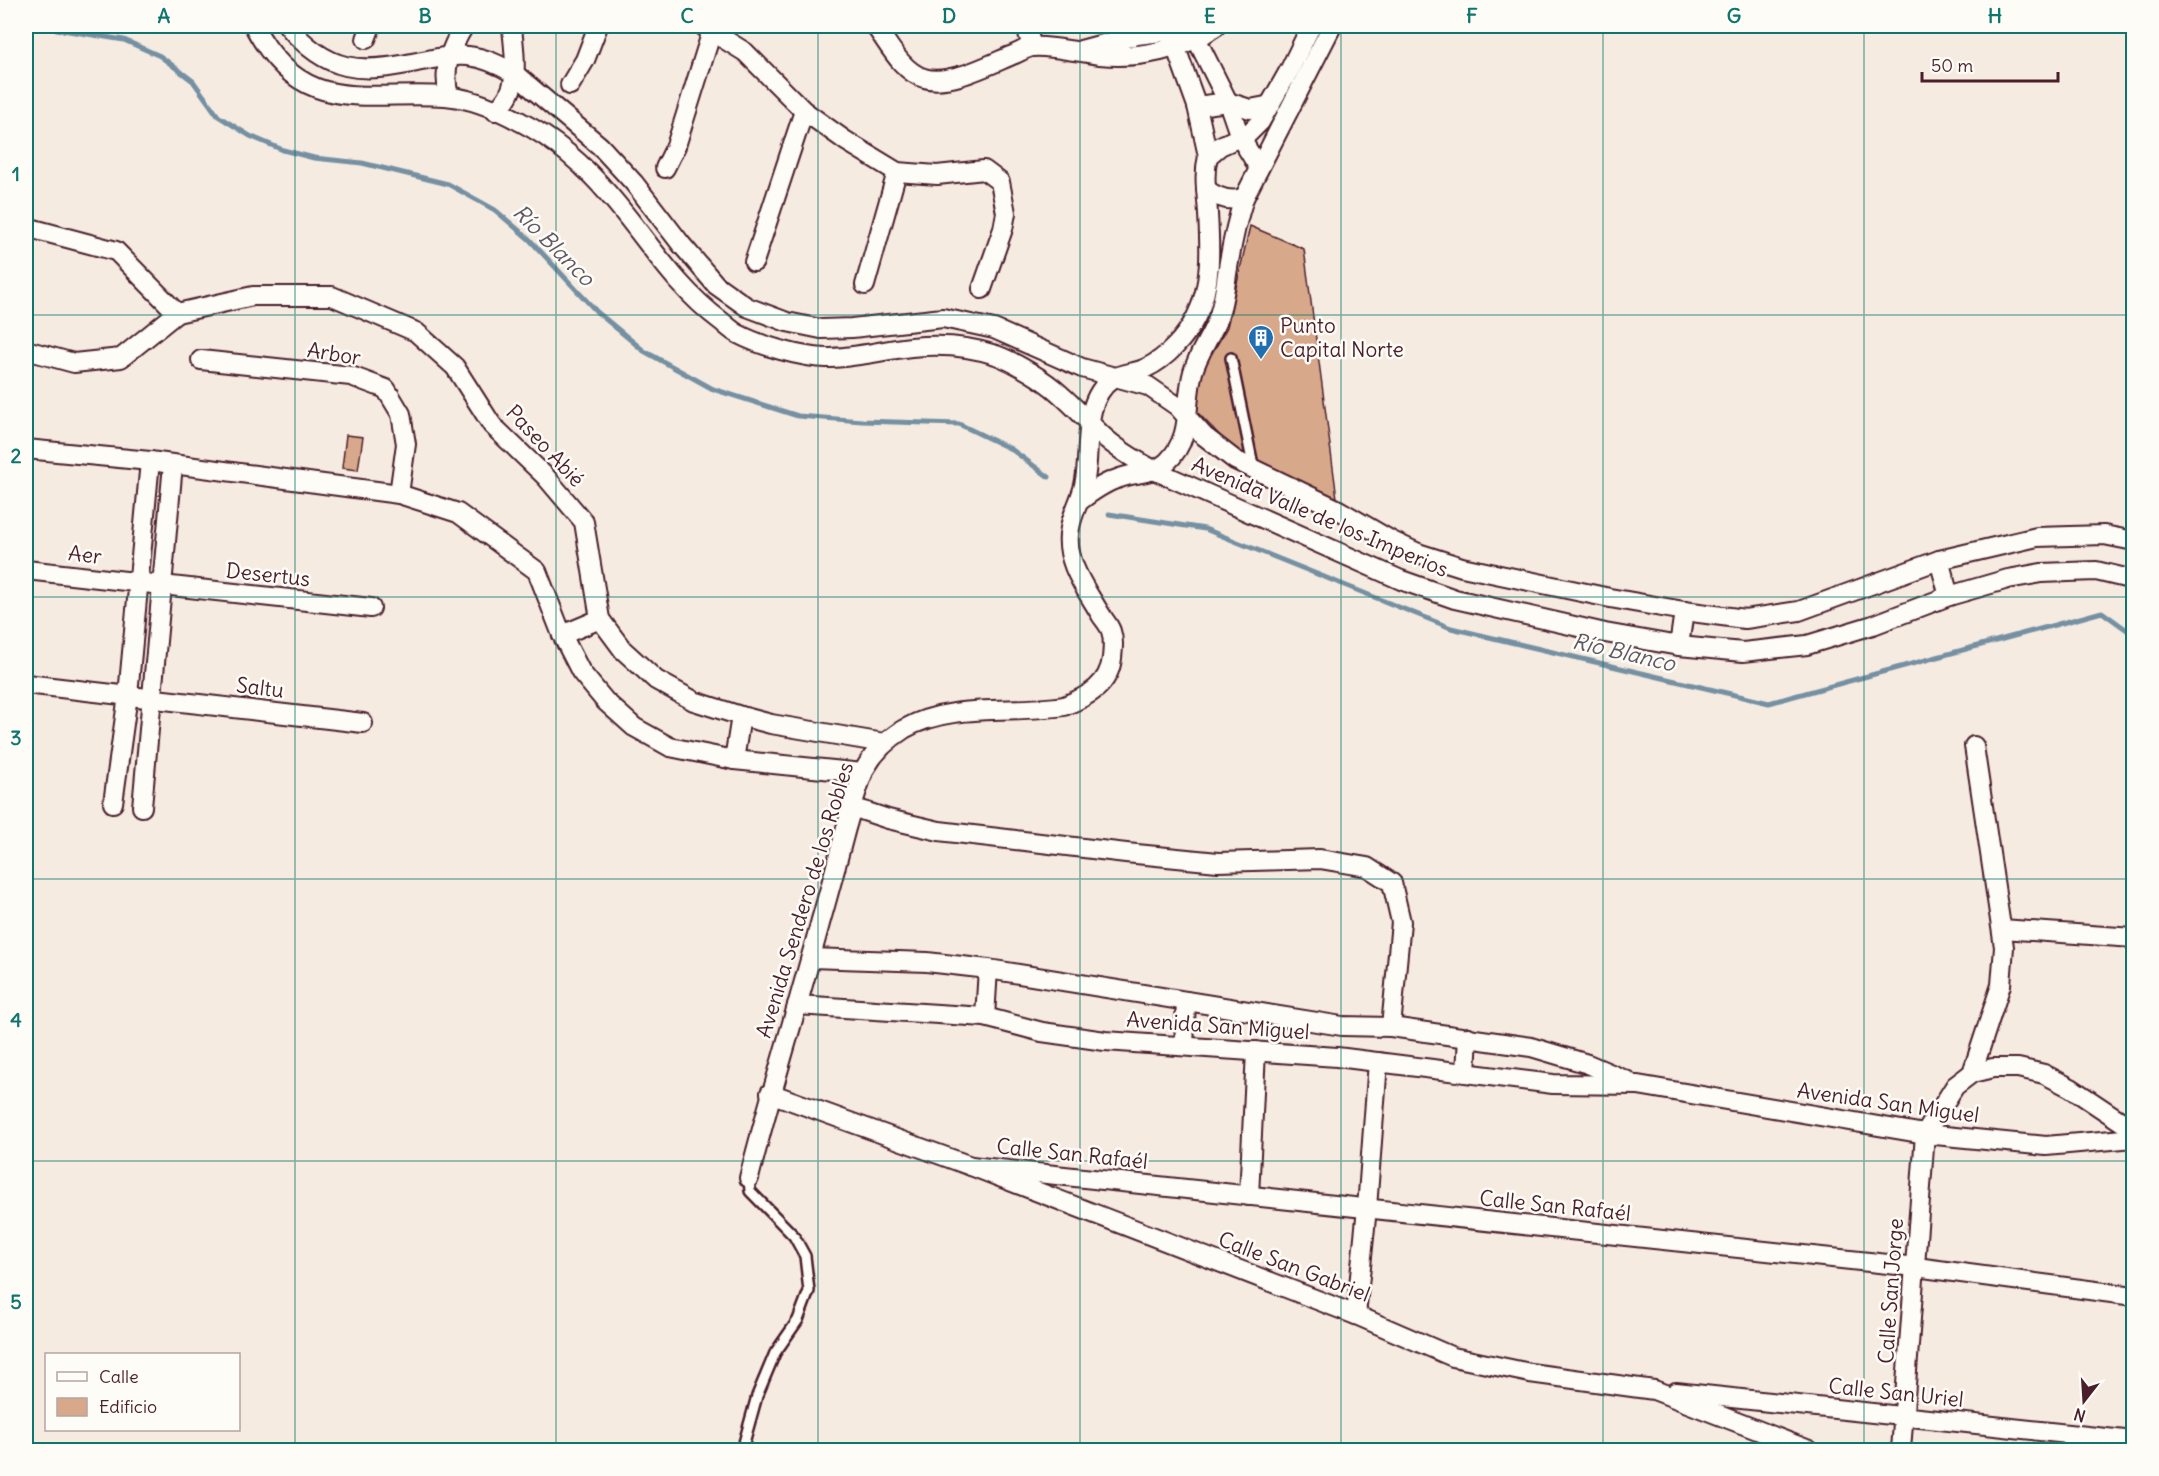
<svg xmlns="http://www.w3.org/2000/svg" width="2159" height="1476" viewBox="0 0 2159 1476" font-family="Delius,sans-serif">
<rect width="100%" height="100%" fill="#f6ebe1"/>
<filter id="ink" filterUnits="userSpaceOnUse"><feTurbulence type="fractalNoise" baseFrequency=".0167" numOctaves="2"/><feDisplacementMap in="SourceGraphic" scale="12" xChannelSelector="R" yChannelSelector="G"/><feConvolveMatrix kernelMatrix="1 2 1 2 8 2 1 2 1" color-interpolation-filters="sRGB"/></filter>
<g filter="url(#ink)">
<g fill="none" stroke-linecap="round" stroke-linejoin="round">
<!-- stream -->
<g stroke="#7490a2" stroke-width="5">
<path d="M38 26 124 40 160 56 193 81 218 116 250 136 283 150 314 158 362 163 448 184 495 210 529 239 597 312 644 351 713 389 798 416 862 421 959 424 1011 449 1049 477"/>
<path d="M1109 514 1205 529 1451 628 1769 703 2102 612 2134 635"/>
</g>
</g>
<!-- building -->
<g fill="#d8a88b" stroke="#4a1f2b" stroke-width="1.5">
<path d="M1250 226 1304 249 1337 498 1262 466 1232 448 1197 412 1196 395 1206 356 1217 345 1227 327Z"/>
<path d="M346 435 363 437 358 470 342 468Z"/>
</g>
<g fill="none" stroke-linecap="round" stroke-linejoin="round">
<defs>
<g id="lane">
<path d="M1231 358 1254 470"/>
<path d="M742 1450 757 1396 775 1353 798 1320 809 1291 805 1256 794 1236 750 1191 749 1178"/>
</g>
<g id="street">
<path d="M254 26C302 117 362 91 445 96 470 98 499 110 521 122 556 140 586 167 611 197 648 240 674 286 721 321 726 325 732 331 738 334 761 346 800 357 826 358 855 358 883 350 911 347 939 344 969 346 996 355 1015 362 1045 380 1060 394 1075 407 1088 422 1102 435 1118 450 1137 461 1156 471L1401 580 1455 599 1605 633 1679 646 1743 652 1807 645 1873 625 1949 596 2008 579 2041 573 2096 571 2134 580"/>
<path d="M288 26C327 73 361 74 417 62 434 59 451 54 468 56 486 58 500 65 515 74L600 146 634 183 681 244 716 285 747 307 787 322 821 329 852 328 943 318 994 329 1082 368 1148 386 1177 406 1204 436 1235 460 1337 509 1392 541 1418 553 1462 567 1610 598 1684 611 1745 619 1799 611 1939 560 2037 537 2104 535 2134 541"/>
<path d="M703 26 745 52 804 111 846 141 897 172 937 175 984 170 1000 182 1006 213 1003 229 982 289"/>
<path d="M875 26C888 43 902 72 924 78 950 86 990 64 1015 54 1020 52 1026 48 1032 47 1047 45 1083 53 1100 55 1139 59 1184 50 1216 26"/>
<path d="M1026 26 1032 47"/>
<path d="M1168 26 1197 106 1208 156"/>
<path d="M1190 26 1228 102 1240 137 1259 168"/>
<path d="M366 39 371 26"/>
<path d="M1081 50 1137 35 1170 31 1180 27"/>
<path d="M570 85 585 60 598 26"/>
<path d="M449 96C442 69 450 49 464 26"/>
<path d="M1197 106 1228 102 1250 109 1271 105"/>
<path d="M495 111C523 90 514 56 512 26"/>
<path d="M665 168 676 146 712 31"/>
<path d="M1206 189C1217 198 1229 202 1244 198"/>
<path d="M26 227 116 251 177 313 253 296H332L416 332 455 367 492 425 545 476 584 522 600 619 623 650 656 680 694 701 741 716 771 724 884 743"/>
<path d="M754 262 804 111"/>
<path d="M865 285 897 172"/>
<path d="M26 350 74 363 121 358 177 313"/>
<path d="M201 360 351 376 386 389 401 414 406 444 399 494"/>
<path d="M26 449 150 461 399 494 458 513 537 571 562 635 581 672 605 701 634 727 670 747 734 760 863 773"/>
<path d="M1081 500C1093 491 1104 483 1117 479 1134 472 1153 475 1167 462 1194 436 1184 404 1193 372 1198 353 1211 337 1218 318 1223 304 1225 289 1227 274 1231 248 1236 223 1244 198L1332 26"/>
<path d="M1939 560 1949 596"/>
<path d="M26 570 371 608"/>
<path d="M562 635 600 619"/>
<path d="M1679 646 1684 611"/>
<path d="M26 684 363 723"/>
<path d="M734 760 741 716"/>
<path d="M113 803 128 695 150 461"/>
<path d="M142 807 173 464"/>
<path d="M852 807 888 819 939 831 1126 853 1218 862 1320 859 1367 867 1392 883 1401 922 1391 1027"/>
<path d="M2002 929 2134 938"/>
<path d="M811 958 927 962 988 969 1342 1026 1391 1027 1531 1047 1588 1064 1628 1081"/>
<path d="M797 1005 985 1017 1042 1032 1105 1041 1337 1057 1553 1084 1638 1085 1925 1134 2046 1146 2134 1138"/>
<path d="M985 1017 988 969"/>
<path d="M1184 1046 1186 1001"/>
<path d="M1466 1072 1468 1037"/>
<path d="M1972 1073 2001 985 2004 947 1974 746"/>
<path d="M770 1093 971 1166 1356 1315 1453 1357 1530 1373 1654 1390 1809 1450"/>
<path d="M971 1166 1916 1267 2134 1296"/>
<path d="M749 1178C771 1091 798 1006 821 920 830 889 838 858 846 828 852 808 857 786 866 767 875 751 888 739 904 729 952 702 1012 714 1064 706 1089 696 1109 685 1112 658 1113 648 1114 640 1111 631 1109 625 1104 620 1101 615 1086 589 1063 560 1070 528 1072 513 1081 500 1084 485 1092 452 1080 402 1112 379 1121 373 1136 373 1146 368 1167 358 1186 337 1196 317 1212 286 1210 248 1208 214 1207 194 1203 176 1208 156L1220 146 1249 133 1260 122 1290 69 1311 26"/>
<path d="M1249 1196 1256 1051"/>
<path d="M1356 1315 1367 1208 1378 1062"/>
<path d="M1676 1392 2134 1441"/>
<path d="M1901 1450 1925 1134 1955 1086 1972 1073 1993 1068H2018L2044 1074 2071 1088 2134 1130"/>
</g>
</defs>
<!-- lane casing -->
<use href="#lane" stroke="#4a1f2b" stroke-width="14"/>
<!-- street casing -->
<use href="#street" stroke="#4a1f2b" stroke-width="22"/>
<!-- lane -->
<use href="#lane" stroke="#fdfcf7" stroke-width="9"/>
<!-- street -->
<use href="#street" stroke="#fdfcf7" stroke-width="18"/>
</g>
</g>
<!-- grid -->
<path fill="none" stroke="#0f766e" stroke-width="1.5" stroke-opacity="0.55" d="M295 26V1450M556 26V1450M818 26V1450M1080 26V1450M1341 26V1450M1603 26V1450M1864 26V1450M26 315H2134M26 597H2134M26 879H2134M26 1161H2134"/>
<!-- icons -->
<defs>
<symbol id="building-pin" viewBox="-11 -11 22 30"><path d="M0 17L-7.5 6A9.5 9.5 0 1 1 7.5 6Z" fill="#1f6fb2" stroke="#fdfcf7"/><path d="M-4-6H4V6H1V3H-1V6H-4ZM-2.5-4.3h1.7v1.8h-1.7ZM.8-4.3h1.7v1.8H.8ZM-2.5-1h1.7V.8h-1.7ZM.8-1h1.7V.8H.8Z" fill="#fff"/></symbol>
</defs>
<g fill-rule="evenodd">
<use href="#building-pin" x="1246" y="323" width="30" height="40"/>
</g>
<g text-anchor="middle" stroke-width="5" stroke-linejoin="round" paint-order="stroke">
<!-- poi labels -->
<g font-size="21" fill="#4a1f2b" stroke="#fdfcf7" text-anchor="start">
<text x="1280" y="333">Punto<tspan x="1280" dy="24">Capital Norte</tspan></text>
</g>
<!-- street labels -->
<g font-size="21" fill="#4a1f2b" stroke="#fdfcf7">
<text transform="translate(334 354) rotate(9)" y="7">Arbor</text>
<text transform="translate(545 446) rotate(47)" y="7">Paseo Abié</text>
<text transform="translate(1320 517) rotate(23)" y="7">Avenida Valle de los Imperios</text>
<text transform="translate(85 555) rotate(7)" y="7">Aer</text>
<text transform="translate(268 575) rotate(6)" y="7">Desertus</text>
<text transform="translate(260 688) rotate(7)" y="7">Saltu</text>
<text transform="translate(805 900) rotate(-73)" y="7">Avenida Sendero de los Robles</text>
<text transform="translate(1218 1026) rotate(4)" y="7">Avenida San Miguel</text>
<text transform="translate(1888 1103) rotate(8)" y="7">Avenida San Miguel</text>
<text transform="translate(1072 1154) rotate(6)" y="7">Calle San Rafaél</text>
<text transform="translate(1555 1206) rotate(6)" y="7">Calle San Rafaél</text>
<text transform="translate(1294 1267) rotate(21)" y="7">Calle San Gabriel</text>
<text transform="translate(1891 1291) rotate(-86)" y="7">Calle San Jorge</text>
<text transform="translate(1896 1393) rotate(6)" y="7">Calle San Uriel</text>
</g>
<!-- water labels -->
<g font-size="22" font-style="italic" fill="#5f5866" stroke="#fdfcf7">
<text transform="translate(554 245) rotate(45)" y="8">Río Blanco</text>
<text transform="translate(1624 652) rotate(13)" y="8">Río Blanco</text>
</g>
</g>
<!-- margin -->
<rect width="2159" height="1476" fill="none" stroke="#fdfcf7" stroke-width="66"/>
<!-- legend -->
<rect x="45" y="1353" width="195" height="78" fill="#fdfcf7" stroke="#b5a4a5" stroke-width="1.5"/>
<rect x="57" y="1372" width="30" height="9" fill="#fdfcf7" stroke="#b5a4a5" stroke-width="1.5"/>
<text x="99" y="1383" font-size="18" fill="#4a1f2b">Calle</text>
<rect x="57" y="1398" width="30" height="18" fill="#d8a88b" stroke="#b5a4a5" stroke-width="1.5"/>
<text x="99" y="1413" font-size="18" fill="#4a1f2b">Edificio</text>
<!-- north arrow -->
<g transform="translate(2084 1401) rotate(197)" stroke="#fdfcf7" stroke-width="4.5" paint-order="stroke">
<path d="M0-4.5L10 22L0 15L-10 22Z" fill="#4a1f2b"/>
<text y="-9" font-size="16" font-weight="bold" text-anchor="middle" fill="#4a1f2b">N</text>
</g>
<!-- scale -->
<path d="M1922 72v9h136v-9" fill="none" stroke="#4a1f2b" stroke-width="3"/>
<text x="1931" y="72" font-size="18" fill="#4a1f2b" stroke="#fdfcf7" stroke-width="4.5" paint-order="stroke">50 m</text>
<rect x="33" y="33" width="2093" height="1410" fill="none" stroke="#0f766e" stroke-width="2"/>
<g font-size="20" text-anchor="middle" font-weight="bold" fill="#0f766e">
<text x="164" y="23">A</text>
<text x="425" y="23">B</text>
<text x="687" y="23">C</text>
<text x="949" y="23">D</text>
<text x="1210" y="23">E</text>
<text x="1472" y="23">F</text>
<text x="1734" y="23">G</text>
<text x="1995" y="23">H</text>
<text x="16" y="181">1</text>
<text x="16" y="463">2</text>
<text x="16" y="745">3</text>
<text x="16" y="1027">4</text>
<text x="16" y="1309">5</text>
</g>
</svg>
